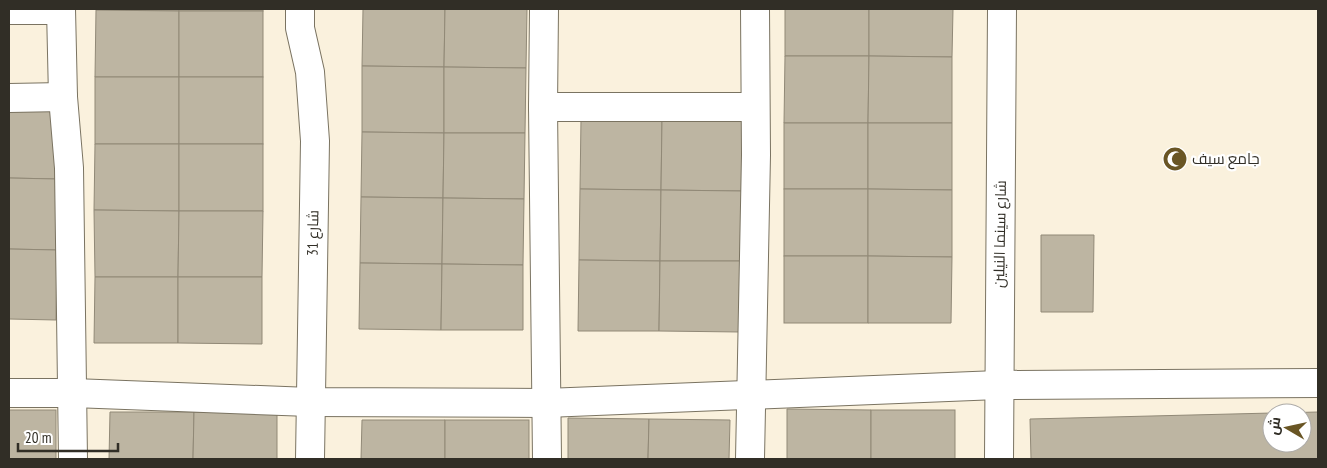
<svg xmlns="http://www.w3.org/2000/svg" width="1327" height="468" viewBox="0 0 1327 468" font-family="'PT Sans Narrow',Cairo,sans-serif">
<rect width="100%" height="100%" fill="#faf1dd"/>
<!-- building -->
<g fill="#bdb5a2" stroke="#918977">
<path d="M96 9H179V11L96 10Z"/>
<rect x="179" y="9" width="84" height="2"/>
<path d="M363 9H445L444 67 362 66Z"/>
<path d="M445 9H527L526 68 444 67Z"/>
<rect x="785" y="9" width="84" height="47"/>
<path d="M869 9H953L952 57 869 56Z"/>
<path d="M96 10 179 11V77H95Z"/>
<rect x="179" y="11" width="84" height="66"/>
<path d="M785 56H869L868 123H784Z"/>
<path d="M869 56 952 57V123H868Z"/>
<path d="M362 66 444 67V133L362 132Z"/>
<path d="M444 67 526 68 525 133H444Z"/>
<rect x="95" y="77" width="84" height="67"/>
<rect x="179" y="77" width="84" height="67"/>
<path d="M9 108 58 109 57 179 9 178Z"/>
<path d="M581 119 662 120 661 190 580 189Z"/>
<path d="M662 120H743L742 191 661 190Z"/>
<rect x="784" y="123" width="84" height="66"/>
<path d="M868 123H952V190L868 189Z"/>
<path d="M362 132 444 133 443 198 361 197Z"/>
<path d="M444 133H525L524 199 443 198Z"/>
<path d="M95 144H179V211L94 210Z"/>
<rect x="179" y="144" width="84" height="67"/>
<path d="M9 178 57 179V250L9 249Z"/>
<path d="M580 189 661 190 660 261 579 260Z"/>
<rect x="784" y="189" width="84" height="67"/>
<path d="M868 189 952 190V257L868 256Z"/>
<path d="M661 190 742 191 741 261H660Z"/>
<path d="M361 197 443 198 442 264 360 263Z"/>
<path d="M443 198 524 199 523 265 442 264Z"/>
<path d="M94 210 179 211 178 277H95Z"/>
<path d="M179 211H263L262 277H178Z"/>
<path d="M1041 235H1094L1093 312H1041Z"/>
<path d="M9 249 57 250 56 320 9 319Z"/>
<rect x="784" y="256" width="84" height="67"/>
<path d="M868 256 952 257 951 323H868Z"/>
<path d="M579 260 660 261 659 331H578Z"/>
<path d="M660 261H741L740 332 659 331Z"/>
<path d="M360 263 442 264 441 330 359 329Z"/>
<path d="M442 264 523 265V330H441Z"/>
<path d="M95 277H178V343H94Z"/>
<path d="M178 277H262V344L178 343Z"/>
<path d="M787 409 871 410V459H787Z"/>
<rect x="9" y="410" width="47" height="49"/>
<rect x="871" y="410" width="84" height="49"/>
<path d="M110 412H194L193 459H109Z"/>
<path d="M194 412H277V459H193Z"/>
<path d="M1318 412V459H1031L1030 419 1272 413V443H1302V413H1276Z"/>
<path d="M568 418 649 419 648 459H568Z"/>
<path d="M649 419 730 420 729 459H648Z"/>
<path d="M362 420H445V459H361Z"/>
<rect x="445" y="420" width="84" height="39"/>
</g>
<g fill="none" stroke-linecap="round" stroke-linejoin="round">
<defs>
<g id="minor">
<path d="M61 9 63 97 69 168 73 459"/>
<path d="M300 9V28L310 72 315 141 310 459"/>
<path d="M544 9 543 107 547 459"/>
<path d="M9 10H61"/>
<path d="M9 98 63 97"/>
<path d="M543 107H755"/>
<path d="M9 393H73L310 402 546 403 998 385 1318 383"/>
<path d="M750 459 756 155 755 9"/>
</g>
<path id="tertiary" d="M999 459 1002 9"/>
</defs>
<!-- minor casing -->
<use href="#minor" stroke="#7a7361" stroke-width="30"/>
<!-- tertiary casing -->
<use href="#tertiary" stroke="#7a7361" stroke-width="30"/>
<!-- minor -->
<use href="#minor" stroke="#fff" stroke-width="28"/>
<!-- tertiary -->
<use href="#tertiary" stroke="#fff" stroke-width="28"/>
</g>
<!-- icons -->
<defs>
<symbol id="mosque-disc" viewBox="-11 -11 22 22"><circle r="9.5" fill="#695524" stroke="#fff"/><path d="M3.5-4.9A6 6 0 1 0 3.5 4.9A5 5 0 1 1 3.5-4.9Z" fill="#fff"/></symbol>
</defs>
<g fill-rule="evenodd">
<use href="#mosque-disc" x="1161" y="145" width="28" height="28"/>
</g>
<g text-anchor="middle" stroke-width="4.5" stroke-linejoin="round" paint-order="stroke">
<!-- poi labels -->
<g font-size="15" fill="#312e26" stroke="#fff" text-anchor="start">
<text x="1192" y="164">جامع سيف</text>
</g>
<!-- street labels -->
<g font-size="15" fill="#312e26" stroke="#fff">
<text transform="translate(313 233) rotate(-89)" y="5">شارع 31</text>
<text transform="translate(1000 234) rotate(-89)" y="5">شارع سينما النيلين</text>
</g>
</g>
<!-- border -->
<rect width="1327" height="468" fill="none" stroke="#312e26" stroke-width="20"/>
<!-- north arrow -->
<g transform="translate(1287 428) rotate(279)"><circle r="24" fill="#ffffff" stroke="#adaba8"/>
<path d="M0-4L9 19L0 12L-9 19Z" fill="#695524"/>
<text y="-8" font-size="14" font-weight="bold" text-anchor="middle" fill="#312e26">ش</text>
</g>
<!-- scale -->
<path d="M18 443v8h100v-8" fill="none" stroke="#312e26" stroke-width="2.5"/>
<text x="25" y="443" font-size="15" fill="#312e26" stroke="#ffffff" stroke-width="4" paint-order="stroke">20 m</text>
</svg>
